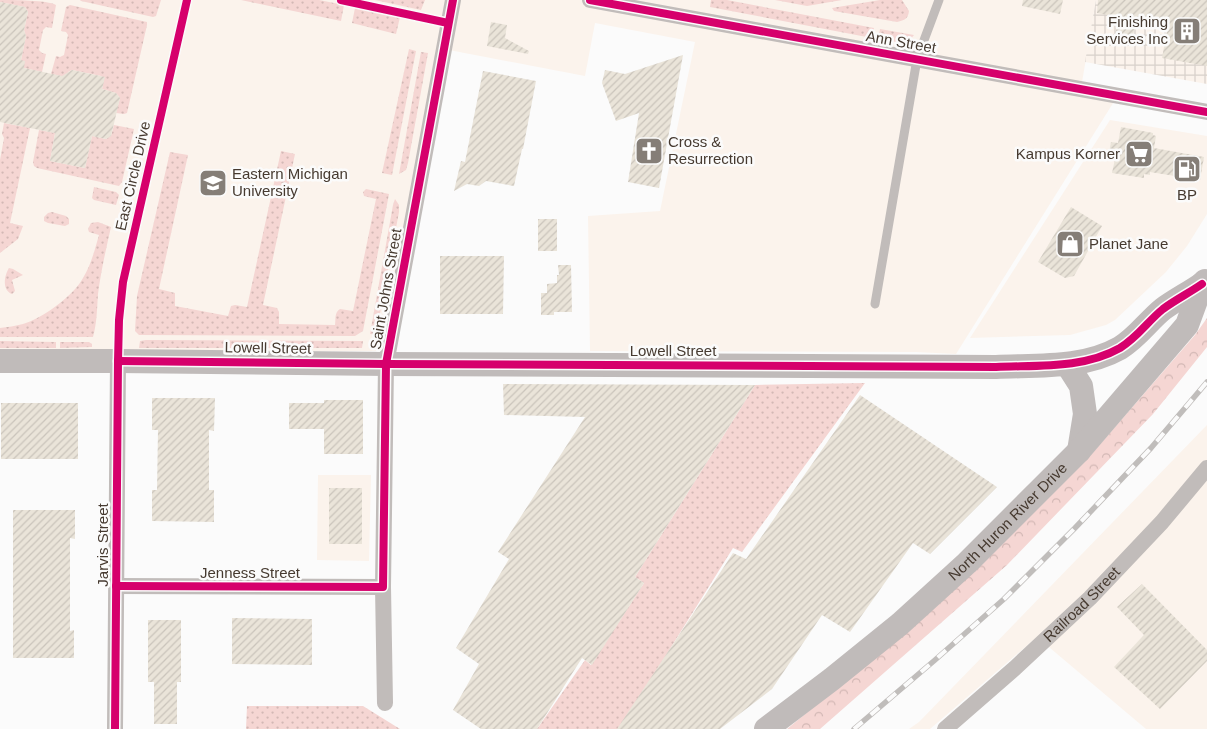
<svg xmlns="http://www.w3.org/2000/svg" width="1207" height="729" viewBox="0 0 1207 729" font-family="Helvetica,sans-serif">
<defs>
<pattern id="industrial-grid" width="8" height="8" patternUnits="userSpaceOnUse" patternTransform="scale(1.25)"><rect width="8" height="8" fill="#fbf3ec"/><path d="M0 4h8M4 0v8" fill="none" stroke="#d8d1cb"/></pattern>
<pattern id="grass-dots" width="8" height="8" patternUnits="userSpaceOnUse" patternTransform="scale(1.25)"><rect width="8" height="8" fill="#f5d6d3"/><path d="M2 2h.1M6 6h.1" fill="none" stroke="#d3b8b5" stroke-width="1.8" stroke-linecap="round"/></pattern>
<pattern id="forest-crowns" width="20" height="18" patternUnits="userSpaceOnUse" patternTransform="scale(1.25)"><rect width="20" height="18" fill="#f5d6d3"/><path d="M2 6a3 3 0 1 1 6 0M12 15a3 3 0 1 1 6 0" fill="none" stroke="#d3b8b5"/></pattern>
<pattern id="building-hatch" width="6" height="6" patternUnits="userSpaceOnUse" patternTransform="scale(1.25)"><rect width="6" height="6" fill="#eae4d9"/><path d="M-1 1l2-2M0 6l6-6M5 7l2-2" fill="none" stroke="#cac4bb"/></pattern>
</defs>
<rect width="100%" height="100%" fill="#fbfbfb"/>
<!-- built -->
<g fill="#fbf3ec">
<path d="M0 0H1096L1080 94 1115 100 956 354 916 352 590 351 588 216 660 211 695 42 595 23 585 76 449 50 395 351H0Z"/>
<path d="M1110 120 1207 136V214L1187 246 1166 272 1115 320 1106 325 1070 335 970 338Z"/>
<path d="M1207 425V729H1146L1037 637 930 729H909L919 722Z"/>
<path d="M318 475H371L369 561 317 560Z"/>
</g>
<!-- industrial -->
<path fill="url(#industrial-grid)" d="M1096 0H1207V84L1085 62Z"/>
<!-- grass -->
<g fill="url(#grass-dots)">
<path d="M0 0C14 0 47 0 56 5L52 28 46 27 43 30 39 50 42 53 46 54 42 72 24 68 21 60 26 36 24 30 28 12 25 7 0 2Z"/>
<path d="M80 0H161L156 16 153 17 81 1Z"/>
<path d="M241 0H319L344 5 341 21Z"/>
<path d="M375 0H425L421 10Z"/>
<path d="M711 0H727L874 28 872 38 710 7Z"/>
<path d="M775 0H842L807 6Z"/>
<path d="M880 0H902L909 11C908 19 905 20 897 22L834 11 832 8Z"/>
<path d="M70 5 147 22V25L127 113 124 114 116 113 120 98 116 93 102 89 104 80 101 76 72 70 68 72 67 77 51 74 56 56 60 57 64 55 68 35 66 32 61 31 66 7Z"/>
<path d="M355 8 400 17 396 34 352 23Z"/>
<path d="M880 29 914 35 909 41 903 43 878 39Z"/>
<path d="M409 49 416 51 392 175 382 173Z"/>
<path d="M421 52 428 53 408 163 406 170 399 174Z"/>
<path d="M4 123 30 128 10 223 23 226 18 239 0 253V160L4 138 2 134Z"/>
<path d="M114 125 134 129 122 182 119 186 37 168 34 166 33 162 39 130 55 133 50 161 85 168 92 136 106 139 111 136Z"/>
<path d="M281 151 295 154 263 305 277 308 279 312V324L335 325C336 319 334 313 340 309L353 311 376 199 364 196 363 192 366 189 389 194 363 331 355 336 139 335 135 331 137 296 170 152 188 155 159 289 175 293V306L228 316 231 306 235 305 247 307Z"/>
<path d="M94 187 116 192 119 195 116 205 94 200 92 198Z"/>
<path d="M395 199 399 205V212L376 335 370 334 393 205Z"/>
<path d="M52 212 66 216 69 219V224L65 226 48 223 44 221V217L48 213Z"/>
<path d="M98 222 111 227C106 249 101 271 98 294 97 308 97 323 93 337H0V328C7 327 16 326 23 324 42 319 74 295 83 278 91 265 95 249 99 235L89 232 88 229 91 223Z"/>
<path d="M9 268 13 269 23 275 12 280 15 291 12 294C2 290 4 276 9 268Z"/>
<path d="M146 340 363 341 362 348H139L140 341Z"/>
<path d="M0 341 56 342V348H0Z"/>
<path d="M60 342H89L92 344V347L60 348Z"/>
<path d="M865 383 742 552 733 548 620 729H537L585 660 591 665 644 583 635 577 755 385Z"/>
<path d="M247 706H363L400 729H246Z"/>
</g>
<!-- forest -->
<path fill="url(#forest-crowns)" d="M1207 318V347L1153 414 1007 565 820 729H787L935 607 1089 457 1195 335Z"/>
<!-- building -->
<g fill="url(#building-hatch)">
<path d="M1023 0H1063L1060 14 1022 6Z"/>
<path d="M1098 0H1207V66L1162 58 1168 25 1137 19 1132 39 1115 36 1118 17 1097 13Z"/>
<path d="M0 2 25 7 28 12 24 30 26 36 21 60 25 61 24 68 62 76 72 70 105 77 102 89 116 93 120 98 111 136 106 139 92 136 85 168 50 161 55 133 0 122Z"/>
<path d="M491 22 507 25 505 38 529 51 528 54 487 46Z"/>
<path d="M683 55 659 188 628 182 639 113 616 121 602 83 605 70 625 74Z"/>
<path d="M483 71 536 81 523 149H522L514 186 486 181 479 186 467 184 454 191 461 161 465 162Z"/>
<path d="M1121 127 1153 133V135L1156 136 1154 148 1204 157 1200 180 1150 172V175L1144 174V178L1112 173 1115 159 1108 158 1111 142 1118 143Z"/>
<path d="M1071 207 1102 226 1074 276 1065 278 1038 262Z"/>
<rect x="538" y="219" width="19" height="32"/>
<path d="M440 256H504L503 314H440Z"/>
<path d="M558 265H571L572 312H554V315H541V293H547V284L557 283V275H559Z"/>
<path d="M503 384 755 385 635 577 644 583 592 665 582 658 537 729H481L453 710 479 664 456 648 509 559 498 552 585 417 504 415Z"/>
<path d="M860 395 997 487 930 554 913 543 850 632 822 615 772 689 720 729H617L733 553 746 559Z"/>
<path d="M152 398H215L214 431 209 430V490H214V522L152 521V490H157L158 430H152Z"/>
<path d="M324 400H363V454H324V429H289V403H324Z"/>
<rect x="1" y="403" width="77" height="56"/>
<rect x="329" y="488" width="33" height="56"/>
<path d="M13 510H75V539L70 538V631L74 630V658H13Z"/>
<path d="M1142 584 1207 650V661L1160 709 1114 667 1144 635 1117 607Z"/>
<path d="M232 618 312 619V665L232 664Z"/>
<path d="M148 620H181V682H177V724H154V682H148Z"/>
</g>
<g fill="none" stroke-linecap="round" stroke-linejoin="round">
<!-- service -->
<g stroke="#c1bcba" stroke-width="9">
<path d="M341 0 448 23"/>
<path d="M875 304 917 59 939 0"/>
<path d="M118 360 119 320 123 282 187 0"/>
</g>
<!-- minor -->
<g stroke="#c1bcba" stroke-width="16">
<path d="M590 0 1207 112"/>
<path d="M116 586 383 587"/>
<path d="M385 703 383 587 386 364 453 0"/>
<path d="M115 729 118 361"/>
<path id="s1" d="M945 729 1015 668 1090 598 1162 522 1207 468"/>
</g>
<!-- secondary -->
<g stroke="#c0bbba" stroke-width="24">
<path d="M0 361H118L386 364 996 367C1037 365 1083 369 1120 348 1138 337 1148 321 1163 309 1175 300 1189 293 1202 284"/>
<path d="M1067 364 1081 386 1085 414 1079 451"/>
<path id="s2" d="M766 729 832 679 900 624 967 563 1079 451 1187 325 1202 284 1205 281"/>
</g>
<defs>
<path id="rail" d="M854 729 935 660 1004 599 1075 528 1151 448 1207 382"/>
</defs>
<!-- rail casing -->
<use href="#rail" stroke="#c0bdbb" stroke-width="5.5"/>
<!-- rail -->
<use href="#rail" stroke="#fbfbfb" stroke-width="4" stroke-dasharray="11" stroke-linecap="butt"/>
<defs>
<g id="cycleway">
<path d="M341 0 448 23"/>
<path d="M590 0 1207 112"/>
<path d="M118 361 386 364 996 367C1037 365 1083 369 1120 348 1138 337 1148 321 1163 309 1175 300 1189 293 1202 284"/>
<path d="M116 586 383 587 386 364 453 0"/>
<path d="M115 729 118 361 119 320 123 282 187 0"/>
</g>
</defs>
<!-- cycleway casing -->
<use href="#cycleway" stroke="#fbfbfb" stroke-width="11"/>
<!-- cycleway -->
<use href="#cycleway" stroke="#d6006c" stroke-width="8"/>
</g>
<!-- icons -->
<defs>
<symbol id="building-square" viewBox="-11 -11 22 22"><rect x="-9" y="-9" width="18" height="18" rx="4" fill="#857e77" stroke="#fbfbfb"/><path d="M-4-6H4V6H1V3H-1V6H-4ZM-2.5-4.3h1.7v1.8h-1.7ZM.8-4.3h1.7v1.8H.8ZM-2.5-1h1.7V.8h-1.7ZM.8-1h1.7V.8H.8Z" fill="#fff"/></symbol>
<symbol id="church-square" viewBox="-11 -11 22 22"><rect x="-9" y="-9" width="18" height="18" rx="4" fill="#857e77" stroke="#fbfbfb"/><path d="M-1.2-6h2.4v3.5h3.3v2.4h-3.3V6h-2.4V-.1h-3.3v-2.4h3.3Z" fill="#fff"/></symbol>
<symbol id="supermarket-square" viewBox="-11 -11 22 22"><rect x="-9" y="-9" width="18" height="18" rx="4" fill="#857e77" stroke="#fbfbfb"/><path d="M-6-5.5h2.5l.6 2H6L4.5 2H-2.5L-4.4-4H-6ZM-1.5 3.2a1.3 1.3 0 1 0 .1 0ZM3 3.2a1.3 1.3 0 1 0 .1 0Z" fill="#fff"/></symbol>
<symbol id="fuel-square" viewBox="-11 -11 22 22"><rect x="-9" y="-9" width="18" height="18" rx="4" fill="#857e77" stroke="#fbfbfb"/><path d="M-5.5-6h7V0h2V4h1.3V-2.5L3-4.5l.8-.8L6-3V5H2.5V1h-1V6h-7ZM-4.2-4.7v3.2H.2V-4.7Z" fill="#fff"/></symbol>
<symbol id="university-square" viewBox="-11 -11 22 22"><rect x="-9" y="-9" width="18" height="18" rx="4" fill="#857e77" stroke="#fbfbfb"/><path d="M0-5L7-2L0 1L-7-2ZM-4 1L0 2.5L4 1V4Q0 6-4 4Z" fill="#fff"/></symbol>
<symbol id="shop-square" viewBox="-11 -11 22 22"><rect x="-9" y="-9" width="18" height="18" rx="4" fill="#857e77" stroke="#fbfbfb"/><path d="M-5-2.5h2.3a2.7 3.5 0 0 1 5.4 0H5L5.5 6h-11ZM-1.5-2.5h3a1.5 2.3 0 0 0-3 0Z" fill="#fff"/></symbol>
</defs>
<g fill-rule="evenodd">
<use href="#building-square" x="1171" y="15" width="32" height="32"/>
<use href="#church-square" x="633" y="135" width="32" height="32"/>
<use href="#supermarket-square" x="1123" y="138" width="32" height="32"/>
<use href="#fuel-square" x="1171" y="153" width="32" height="32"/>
<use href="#university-square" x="197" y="167" width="32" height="32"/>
<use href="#shop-square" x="1054" y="228" width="32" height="32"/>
</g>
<g text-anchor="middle" stroke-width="5" stroke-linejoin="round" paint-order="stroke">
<!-- poi labels -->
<g font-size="15" fill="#463a30" stroke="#fbfbfb" text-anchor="start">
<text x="1168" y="27" text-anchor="end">Finishing<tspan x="1168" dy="17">Services Inc</tspan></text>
<text x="668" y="147">Cross &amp;<tspan x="668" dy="17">Resurrection</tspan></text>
<text x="1120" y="159" text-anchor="end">Kampus Korner</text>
<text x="232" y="179">Eastern Michigan<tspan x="232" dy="17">University</tspan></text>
<text x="1187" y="200" text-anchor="middle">BP</text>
<text x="1089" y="249">Planet Jane</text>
</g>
<!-- street labels -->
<g font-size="15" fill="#463a30" stroke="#fbfbfb">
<text transform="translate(901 42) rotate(10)" y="5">Ann Street</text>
<text transform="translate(133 176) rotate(-77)" y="5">East Circle Drive</text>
<text transform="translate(386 289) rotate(-80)" y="5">Saint Johns Street</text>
<text transform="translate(268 348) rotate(1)" y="5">Lowell Street</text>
<text x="673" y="356">Lowell Street</text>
<text dy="5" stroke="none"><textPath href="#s2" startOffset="319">North Huron River Drive</textPath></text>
<text transform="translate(103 545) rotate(-90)" y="5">Jarvis Street</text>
<text x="250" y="578">Jenness Street</text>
<text dy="5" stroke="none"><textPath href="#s1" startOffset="185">Railroad Street</textPath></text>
</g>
</g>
</svg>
